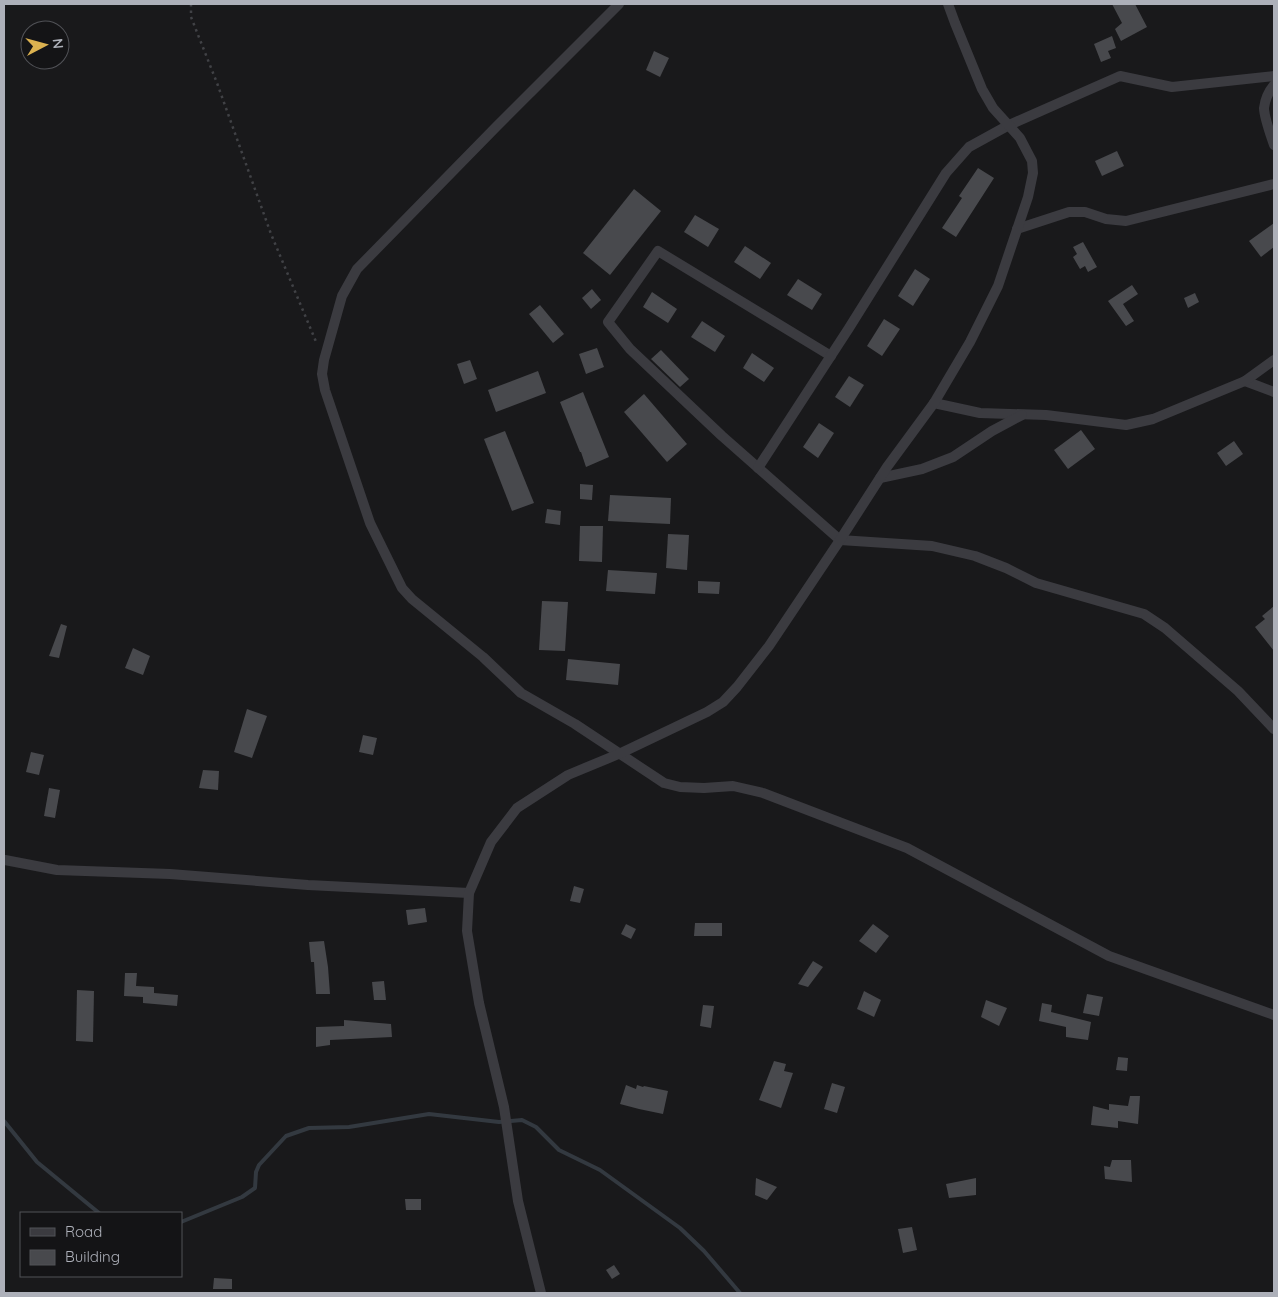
<svg xmlns="http://www.w3.org/2000/svg" width="1278" height="1297" viewBox="0 0 1278 1297" font-family="Quicksand,sans-serif">
<rect width="100%" height="100%" fill="#19191b"/>
<g fill="none" stroke-linecap="round" stroke-linejoin="round">
<!-- stream -->
<g stroke="#333940" stroke-width="4">
<path d="M4 1121 37 1162 99 1213"/>
<path d="M181 1222 242 1197 255 1188 256 1172 259 1165 286 1136 309 1128 349 1127 429 1114 499 1122 522 1120 536 1127 559 1150 600 1170 680 1228 704 1251 740 1293"/>
</g>
</g>
<!-- building -->
<g fill="#48494d">
<path d="M1112 4H1135L1147 27 1121 41 1115 29 1122 23Z"/>
<path d="M1112 36 1116 48 1108 51 1111 58 1101 62 1094 44Z"/>
<path d="M654 51 669 58 660 77 646 70Z"/>
<path d="M1117 151 1124 166 1102 176 1095 161Z"/>
<path d="M978 168 994 178 956 237 942 228 962 198 959 196Z"/>
<path d="M634 189 661 211 610 275 583 253Z"/>
<path d="M695 215 719 229 708 247 684 232Z"/>
<path d="M1274 223V247L1261 257 1249 241Z"/>
<path d="M1083 242 1097 267 1088 272 1085 266 1080 269 1073 257 1077 254 1073 247Z"/>
<path d="M745 246 771 263 760 279 734 262Z"/>
<path d="M915 269 930 279 913 306 898 296Z"/>
<path d="M798 279 822 294 812 310 787 295Z"/>
<path d="M1132 285 1138 294 1123 304 1134 321 1126 326 1108 301Z"/>
<path d="M592 289 601 300 591 309 582 298Z"/>
<path d="M652 292 677 309 668 323 643 307Z"/>
<path d="M1195 293 1199 302 1188 308 1184 298Z"/>
<path d="M540 305 564 334 553 343 529 314Z"/>
<path d="M884 319 900 329 882 356 867 346Z"/>
<path d="M702 321 725 336 715 352 691 337Z"/>
<path d="M597 348 604 367 586 374 579 354Z"/>
<path d="M661 350 689 379 680 387 651 359Z"/>
<path d="M752 353 774 368 764 382 743 368Z"/>
<path d="M470 360 477 379 464 384 457 364Z"/>
<path d="M538 371 546 393 496 412 488 390Z"/>
<path d="M849 376 864 385 850 407 835 397Z"/>
<path d="M583 392 609 457 586 467 581 452H580L560 402Z"/>
<path d="M644 394 687 444 667 462 624 412Z"/>
<path d="M819 423 834 433 818 458 803 447Z"/>
<path d="M1081 430 1095 449 1068 469 1054 450Z"/>
<path d="M505 431 534 503 512 511 484 439Z"/>
<path d="M1234 441 1243 454 1226 466 1217 453Z"/>
<path d="M580 484 593 485 592 500 580 499Z"/>
<path d="M610 495 671 498 670 524 608 521Z"/>
<path d="M547 509 561 511 560 525 545 523Z"/>
<path d="M580 526H603L602 562 579 561Z"/>
<path d="M668 534 689 535 687 570 666 568Z"/>
<path d="M608 570 657 573 655 594 606 591Z"/>
<path d="M698 581 720 582 719 594 698 593Z"/>
<path d="M542 601 568 602 565 651 539 650Z"/>
<path d="M1274 606V651L1255 627 1265 619 1262 616Z"/>
<path d="M61 624 67 626 59 658 49 656Z"/>
<path d="M133 648 150 656 143 675 125 668Z"/>
<path d="M568 659 620 664 618 685 566 680Z"/>
<path d="M247 709 267 716 252 758 234 752Z"/>
<path d="M363 735 377 738 373 755 359 752Z"/>
<path d="M31 752 44 755 39 775 26 772Z"/>
<path d="M203 770 219 771 218 790 199 788Z"/>
<path d="M49 788 60 790 55 818 44 816Z"/>
<path d="M574 886 584 889 580 903 570 901Z"/>
<path d="M425 908 427 922 408 925 406 910Z"/>
<path d="M695 923H722V936H694Z"/>
<path d="M626 924 636 929 631 939 621 934Z"/>
<path d="M873 924 889 936 876 953 859 941Z"/>
<path d="M324 941 328 967 330 994H316L314 962H311L309 942Z"/>
<path d="M813 961 823 967 808 987 798 984Z"/>
<path d="M125 973H137L136 986 154 987V993L178 995 177 1006 143 1003V997L124 996Z"/>
<path d="M384 981 386 1000H374L372 982Z"/>
<path d="M77 990 94 991 93 1042 76 1041Z"/>
<path d="M864 991 881 1000 874 1017 857 1009Z"/>
<path d="M1087 994 1103 997 1099 1016 1083 1013Z"/>
<path d="M986 1000 1007 1008 999 1026 981 1017Z"/>
<path d="M1042 1003 1052 1005 1051 1012 1091 1022 1088 1040 1066 1037V1027L1039 1021Z"/>
<path d="M703 1005 714 1006 711 1028 700 1026Z"/>
<path d="M344 1020 391 1024 392 1037 330 1040V1045L316 1047V1027L344 1026Z"/>
<path d="M1118 1057 1128 1058 1127 1071 1116 1070Z"/>
<path d="M774 1061 786 1064 784 1071 793 1073 781 1108 759 1100Z"/>
<path d="M832 1083 845 1087 837 1113 824 1109Z"/>
<path d="M626 1085 636 1089 637 1085 643 1087 644 1086 668 1091 663 1114 639 1109 620 1104Z"/>
<path d="M1130 1096H1140L1138 1124 1118 1121V1128L1091 1125 1093 1106 1109 1110V1104L1128 1106Z"/>
<path d="M1112 1160H1131L1132 1182 1105 1179 1104 1166 1110 1167Z"/>
<path d="M756 1178 777 1187 767 1200 755 1195Z"/>
<path d="M976 1178V1195L949 1198 946 1184Z"/>
<path d="M405 1199H421V1210H406Z"/>
<path d="M912 1227 917 1250 903 1253 898 1229Z"/>
<path d="M614 1265 620 1274 612 1279 606 1270Z"/>
<path d="M214 1278 232 1279V1289H213Z"/>
</g>
<g fill="none" stroke-linecap="round" stroke-linejoin="round">
<!-- path -->
<path stroke="#414246" stroke-width="2.5" stroke-dasharray="2.5 4" stroke-linecap="butt" d="M191 4V17L217 83 271 234 317 344"/>
<!-- street -->
<g stroke="#3b3b40" stroke-width="10">
<path d="M619 4 496 127 357 269 342 296 324 360 322 374 325 390 370 523 402 588 412 599 483 657 521 693 575 724 664 783 680 787 704 788 733 786 763 793 907 848 1109 956 1274 1015"/>
<path d="M1274 85C1269 91 1265 100 1264 108 1264 117 1271 136 1274 145"/>
<path d="M1017 229 1069 212H1085L1106 219 1126 221 1274 184"/>
<path d="M831 356 658 251 608 322 630 349 722 436 840 540 932 546 975 556 1006 568 1036 583 1144 614 1165 628 1238 691 1274 729"/>
<path d="M1245 381 1274 392"/>
<path d="M934 403 980 413 1046 415 1126 425 1153 419 1245 381 1274 360"/>
<path d="M758 468 849 328 946 173 969 147 1009 125 1120 76 1172 87 1274 76"/>
<path d="M880 478 922 469 953 457 992 431 1022 415"/>
<path d="M5 860 57 870 170 874 308 885 469 893"/>
<path d="M541 1293 518 1201 504 1107 479 1003 467 931 469 893 491 842 517 808 568 775 621 753 707 712 723 702 737 687 769 646 840 540 887 467 934 403 970 342 998 286 1028 197 1033 173 1032 161 1020 138 993 108 982 89 955 23 948 4"/>
</g>
</g>
<!-- border -->
<rect width="1278" height="1297" fill="none" stroke="#adb0b9" stroke-width="10"/>
<!-- legend -->
<rect x="20" y="1212" width="162" height="65" fill="#141416" stroke="#515257"/>
<rect x="30" y="1228" width="25" height="8" fill="#3b3b40" stroke="#515257"/>
<text x="65" y="1237" font-size="15" fill="#adb0b9">Road</text>
<rect x="30" y="1250" width="25" height="15" fill="#48494d" stroke="#515257"/>
<text x="65" y="1262" font-size="15" fill="#adb0b9">Building</text>
<!-- north arrow -->
<g transform="translate(45 45) rotate(84)"><circle r="24" fill="#141416" stroke="#515257"/>
<path d="M0-4L9 19L0 12L-9 19Z" fill="#dcb250"/>
<text y="-8" font-size="14" font-weight="bold" text-anchor="middle" fill="#adb0b9">N</text>
</g>
</svg>
